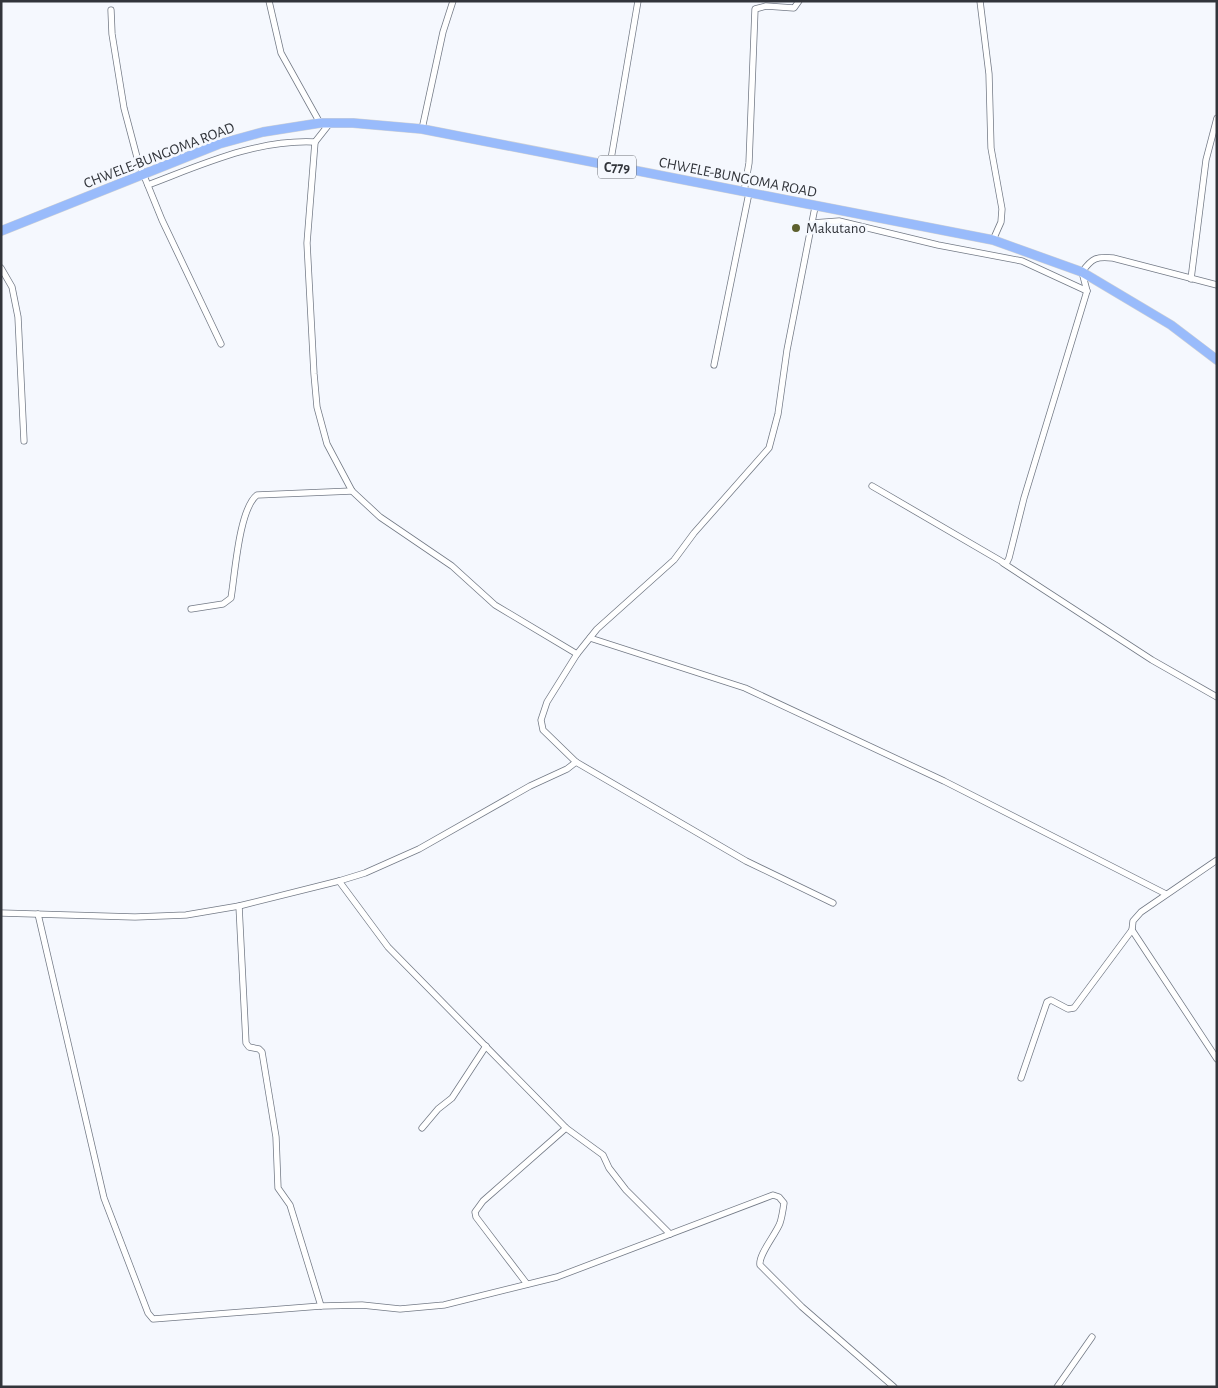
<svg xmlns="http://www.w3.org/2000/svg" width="1218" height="1388" viewBox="0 0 1218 1388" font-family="'Alegreya Sans',sans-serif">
<rect width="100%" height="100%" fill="#f5f8fe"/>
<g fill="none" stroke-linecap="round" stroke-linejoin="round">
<defs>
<g id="street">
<path d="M269 1 281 53 320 123"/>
<path d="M980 1 989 74 991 148 1002 209 1001 222 993 240"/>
<path d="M111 10 112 34 124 108 138 161 162 220 221 344"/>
<path d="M330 123 315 142 307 243 314 374 317 407 327 444 352 491 380 517 452 566 495 605 577 654"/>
<path d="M422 129 443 32 453 1"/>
<path d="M610 165 638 1"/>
<path d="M148 185C201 165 257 139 315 142"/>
<path d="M744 192 749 163 755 9 766 6 794 8 799 1"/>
<path d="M812 223 839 221 938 245 1022 261 1087 291"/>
<path d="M1 268 12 287 18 317 24 441"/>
<path d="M1191 279 1206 160 1217 118"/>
<path d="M714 365 749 193"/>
<path d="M872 486 1006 564 1009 558 1024 498 1087 291 1082 272C1092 258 1097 256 1113 258L1217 285"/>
<path d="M1003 563 1152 660 1217 697"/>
<path d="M191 609 223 604 231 598C235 574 239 509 257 495L352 491"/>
<path d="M590 638 745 688 944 781 1166 894"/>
<path d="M576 762 746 861 833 903"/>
<path d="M1217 860 1141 912 1133 921 1132 930 1217 1059"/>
<path d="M339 881 388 947 566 1128 603 1155 609 1168 626 1190 670 1234"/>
<path d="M239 906 246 1043 249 1047 259 1049 262 1052 276 1137 278 1188 290 1205 321 1306"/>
<path d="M1 913 135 917 186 915 239 906 339 881 365 873 419 849 530 786 567 769 576 762 543 730 541 720 547 702 577 654 597 629 674 560 694 533 769 448 778 414 787 350 815 207"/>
<path d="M38 914 104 1198 148 1313 153 1319 321 1306 362 1305 400 1309 444 1305 557 1277 773 1195 779 1197 784 1203C783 1210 782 1217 780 1223 776 1234 758 1255 760 1265L802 1307 894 1387"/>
<path d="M1021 1078 1047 1002 1051 1000 1068 1009 1074 1008 1132 930"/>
<path d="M422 1128 438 1109 452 1098 486 1046"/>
<path d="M527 1284 476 1217 475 1212 483 1201 566 1128"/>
<path d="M1057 1387 1092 1337"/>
</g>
<path id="primary" d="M1 231 219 144 263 132 320 123H353L422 129 993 240 1082 272 1171 325 1217 360"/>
</defs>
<!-- street casing -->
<use href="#street" stroke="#737a86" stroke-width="7"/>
<!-- primary casing -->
<use href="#primary" stroke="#d2d3d4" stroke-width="10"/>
<!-- street -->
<use href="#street" stroke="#fff" stroke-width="5.5"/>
<!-- primary -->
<use href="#primary" stroke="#99bbfb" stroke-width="9"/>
</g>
<!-- markers -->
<circle fill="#5d602e" stroke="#f5f8fe" stroke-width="2" cx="796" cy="228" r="5"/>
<g text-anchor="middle" stroke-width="5" stroke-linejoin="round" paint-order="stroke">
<!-- shield labels -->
<rect fill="#f5f8fe" stroke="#6c7076" stroke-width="1" x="598" y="155.5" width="38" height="23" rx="4"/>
<g font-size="14" font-weight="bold" fill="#32353b">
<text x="617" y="172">C779</text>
</g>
<!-- street labels -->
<g font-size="15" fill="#32353b" stroke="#f5f8fe">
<text transform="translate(159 155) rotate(-21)" y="5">CHWELE-BUNGOMA ROAD</text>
<text transform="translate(738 177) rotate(11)" y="5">CHWELE-BUNGOMA ROAD</text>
</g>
<!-- poi labels -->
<g font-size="15" fill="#32353b" stroke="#f5f8fe" text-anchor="start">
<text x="806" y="233">Makutano</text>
</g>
</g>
<!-- border -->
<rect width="1218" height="1388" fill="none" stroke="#32353b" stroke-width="5"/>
</svg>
